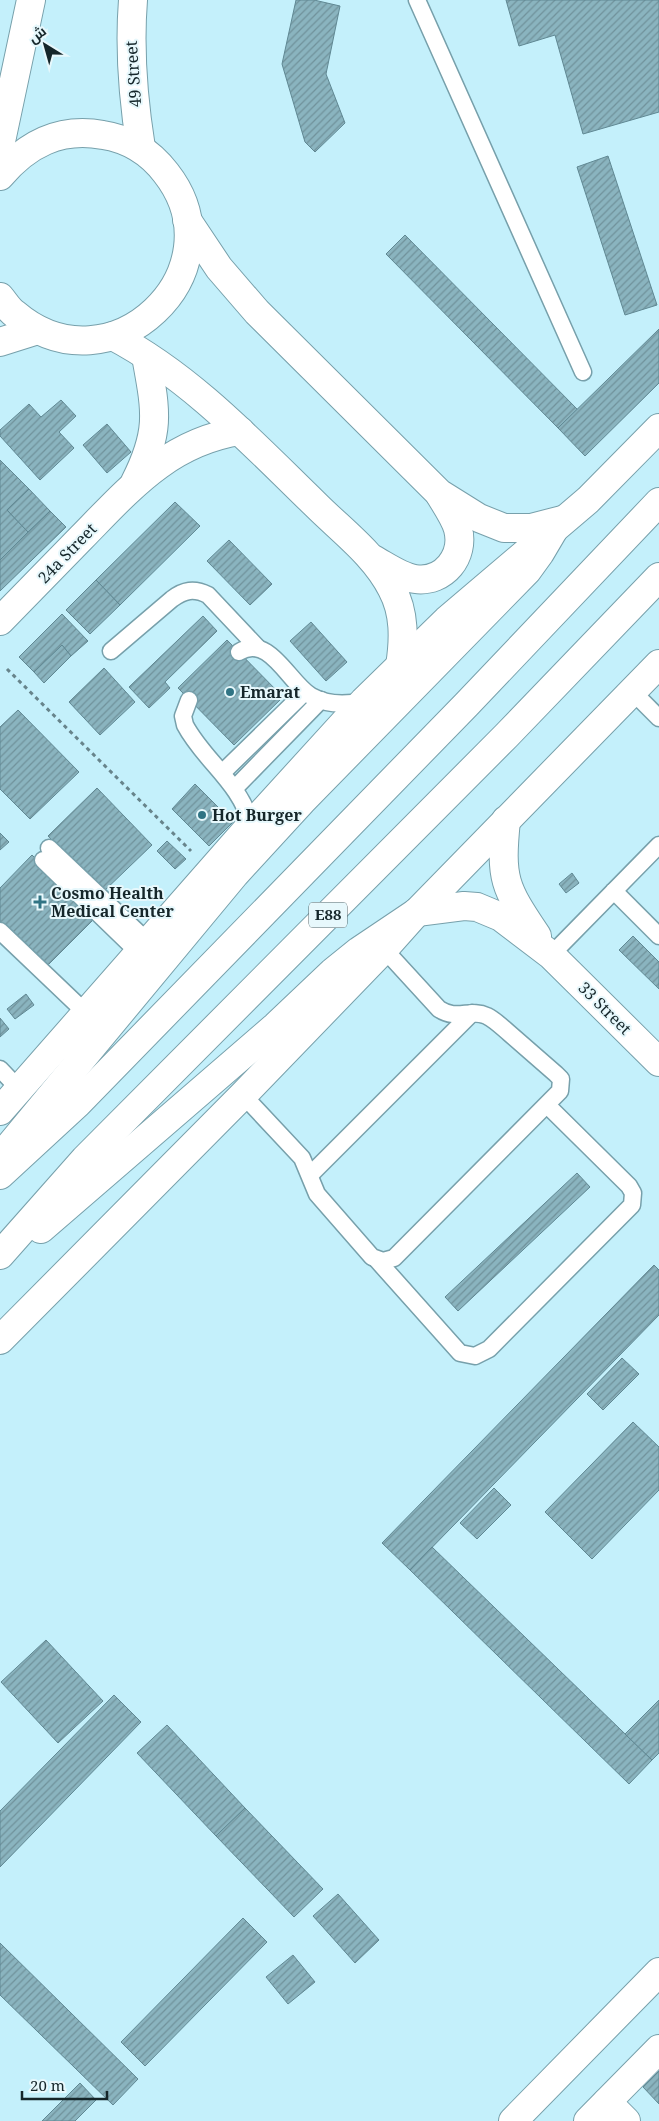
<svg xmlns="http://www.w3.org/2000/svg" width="659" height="2121" viewBox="0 0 659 2121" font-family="'Noto Serif',Cairo,serif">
<defs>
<pattern id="building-hatch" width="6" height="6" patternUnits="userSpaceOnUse" patternTransform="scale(1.25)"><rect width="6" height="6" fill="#8ab4bf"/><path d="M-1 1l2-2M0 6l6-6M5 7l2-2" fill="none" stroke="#70929b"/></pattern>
</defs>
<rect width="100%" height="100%" fill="#c4f0fb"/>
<!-- building -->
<g fill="url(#building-hatch)" stroke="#608893">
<path d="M296 0H314L340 6 326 74 345 123 315 152 305 142 282 64Z"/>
<path d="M506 0H659V112L583 134 555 35 519 46Z"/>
<path d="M608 156 657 305 625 315 577 167Z"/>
<path d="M405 235 578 410 558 428 386 254Z"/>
<path d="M659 329V383L585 456 558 428Z"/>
<path d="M61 400 76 416 59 432 74 448 40 480 0 436V430L29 404 41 417Z"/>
<path d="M107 424 131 452 107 473 83 445Z"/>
<path d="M0 460 29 489 7 510 28 532 0 560Z"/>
<path d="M29 489 50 511 28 532 7 510Z"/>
<path d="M175 502 200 526 120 605 96 580Z"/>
<path d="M50 511 66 527 0 591V560Z"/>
<path d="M229 540 272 584 250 605 207 561Z"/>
<path d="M96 580 120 605 90 634 66 610Z"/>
<path d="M62 614 88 641 71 656 62 645 34 672 19 657Z"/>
<path d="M203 616 217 631 165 682 170 688 149 708 129 687Z"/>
<path d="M311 622 347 662 326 681 290 641Z"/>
<path d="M227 640 283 697 234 745 178 688Z"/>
<path d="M62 645 71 656 44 683 34 672Z"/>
<path d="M104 668 135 702 100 735 69 702Z"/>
<path d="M18 710 79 772 30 819 0 789V727Z"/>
<path d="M195 784 233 822 209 846 172 809Z"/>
<path d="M97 788 152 845 102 893 48 836Z"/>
<path d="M0 833 9 842 0 850Z"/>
<path d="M167 841 186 859 175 869 157 851Z"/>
<path d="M32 855 96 917 46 967 0 922V888Z"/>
<path d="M572 873 579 883 566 893 559 884Z"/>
<path d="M633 936 659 962V989L619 950Z"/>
<path d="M26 994 34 1005 15 1019 7 1009Z"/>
<path d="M0 1018 9 1029 0 1037Z"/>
<path d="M577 1173 590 1187 458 1311 445 1297Z"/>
<path d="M654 1265 659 1270V1315L410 1570 382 1543Z"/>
<path d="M622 1358 639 1374 603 1410 587 1394Z"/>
<path d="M633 1422 659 1447V1490L592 1559 545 1512Z"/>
<path d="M494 1488 511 1505 477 1539 460 1523Z"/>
<path d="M432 1547 652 1760 629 1784 410 1570Z"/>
<path d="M46 1640 103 1701 58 1743 1 1682Z"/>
<path d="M114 1695 141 1722 0 1867V1811Z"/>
<path d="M659 1700V1753L652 1760 625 1734Z"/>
<path d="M167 1725 245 1808 216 1836 137 1753Z"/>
<path d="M245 1808 323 1889 294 1917 216 1836Z"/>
<path d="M338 1894 379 1940 355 1963 313 1916Z"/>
<path d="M243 1918 267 1942 145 2066 121 2042Z"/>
<path d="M0 1943 138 2079 113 2105 0 1995Z"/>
<path d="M293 1955 315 1982 288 2004 266 1977Z"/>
<path d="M659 2071V2104L643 2087Z"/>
<path d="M80 2083 96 2100 75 2121H42Z"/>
</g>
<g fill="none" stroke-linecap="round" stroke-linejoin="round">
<defs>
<g id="lane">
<path d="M417 0 583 372"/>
<path d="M111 651 172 599C184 590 194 588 208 595L258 648"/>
<path d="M239 652C269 633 289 683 311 696 327 705 346 705 364 701"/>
<path d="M632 691 659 718"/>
<path d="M189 700 183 716 185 725C204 761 241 783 251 825"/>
<path d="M223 772 305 692"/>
<path d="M235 788 321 700"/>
<path d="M49 848 148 942"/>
<path d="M43 860 139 953"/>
<path d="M614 891 659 936"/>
<path d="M0 931 86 1013"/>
<path d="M551 955 659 845"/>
<path d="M0 1069 20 1090"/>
<path d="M243 1095 302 1158 317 1194 372 1257 383 1261 394 1258 560 1091 561 1079 556 1074C540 1060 525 1047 509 1033 502 1027 495 1020 487 1016 470 1008 457 1021 439 1009L384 949"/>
<path d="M310 1175 472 1013"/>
<path d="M377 1260 460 1353 475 1356 489 1349 632 1205 633 1193 629 1186 547 1105"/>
</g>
<g id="street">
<path d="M133 0C129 50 133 98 141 148"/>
<path d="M0 146 31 0"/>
<path d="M135 482C161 431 156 411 146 356"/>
<path d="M0 621C27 593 55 565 82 537 130 488 169 442 240 431"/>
<path d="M506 820C500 879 504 887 537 936"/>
<path d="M417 912 464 906 477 907 501 917 551 955 659 1062"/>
<path d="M607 2102 626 2121"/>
<path d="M513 2121 659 1972"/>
<path d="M588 2121 659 2049"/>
</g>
<g id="secondary">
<path d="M0 176C27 144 60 127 103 135 129 139 150 152 166 173 242 270 111 396 15 314 9 310 5 303 0 297"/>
<path d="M187 220 219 268 257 312 439 493 479 518 504 528H531L562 520"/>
<path d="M113 336C191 377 253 444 316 505 342 531 375 555 392 589 405 613 404 640 400 666"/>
<path d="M0 342 38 330"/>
<path d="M373 559C386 566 401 577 415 579 444 583 465 556 458 529 455 518 446 505 440 495"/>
<path d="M0 1111 251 825 364 701 447 620 588 500 659 428"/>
<path d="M0 1340 243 1095 384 949 417 912 659 664"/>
</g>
<g id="highway">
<path d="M2 1155 235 874 302 801 527 571 540 553 553 531"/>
<path d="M0 1175 77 1104 466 705 659 502"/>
<path d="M41 1229 276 1026 333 972 359 951 417 912"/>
<path d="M0 1255 85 1159 506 736 659 577"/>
</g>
</defs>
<!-- lane casing -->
<use href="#lane" stroke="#77a0ab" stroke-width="19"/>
<!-- street casing -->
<use href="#street" stroke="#77a0ab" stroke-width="30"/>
<!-- secondary casing -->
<use href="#secondary" stroke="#77a0ab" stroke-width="30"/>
<!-- highway casing -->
<use href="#highway" stroke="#77a0ab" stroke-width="30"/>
<!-- path -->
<path stroke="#67848b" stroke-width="3" stroke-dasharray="4 4" stroke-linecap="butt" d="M7 669 191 851"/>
<!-- lane -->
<use href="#lane" stroke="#fff" stroke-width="16"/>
<!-- street -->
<use href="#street" stroke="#fff" stroke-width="28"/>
<!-- secondary -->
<use href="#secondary" stroke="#fff" stroke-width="28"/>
<!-- highway -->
<use href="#highway" stroke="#fff" stroke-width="28"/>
</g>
<!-- markers -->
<g fill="#307484" stroke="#e7f8fc" stroke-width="2">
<circle cx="230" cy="692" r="5"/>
<circle cx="202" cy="815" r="5"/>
<path d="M37.5 894.5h5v5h5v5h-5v5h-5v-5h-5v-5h5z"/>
</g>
<g text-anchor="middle" stroke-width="4" stroke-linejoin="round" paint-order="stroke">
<!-- shield labels -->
<rect fill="#e7f8fc" stroke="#546569" stroke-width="1" x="309" y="902.5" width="38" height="25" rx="4"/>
<g font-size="15" font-weight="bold" fill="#15262a">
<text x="328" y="920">E88</text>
</g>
<!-- street labels -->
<g font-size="16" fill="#15262a" stroke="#e7f8fc">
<text transform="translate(133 74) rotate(-94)" y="6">49 Street</text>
<text transform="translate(67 553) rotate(-46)" y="6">24a Street</text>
<text transform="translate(605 1008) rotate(45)" y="6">33 Street</text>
</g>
<!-- poi labels -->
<g font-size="16" font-weight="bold" fill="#15262a" stroke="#e7f8fc" text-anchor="start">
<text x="240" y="698">Emarat</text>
<text x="212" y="821">Hot Burger</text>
<text x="51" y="899">Cosmo Health<tspan x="51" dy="18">Medical Center</tspan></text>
</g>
</g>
<!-- north arrow -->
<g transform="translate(45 45) rotate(323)" stroke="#e7f8fc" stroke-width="4" paint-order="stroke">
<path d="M0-4L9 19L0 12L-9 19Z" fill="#15262a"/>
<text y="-8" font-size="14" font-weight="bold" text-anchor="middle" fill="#15262a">ش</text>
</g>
<!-- scale -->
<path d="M22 2091v8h85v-8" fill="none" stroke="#15262a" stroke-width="2.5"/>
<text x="30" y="2091" font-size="15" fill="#15262a" stroke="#e7f8fc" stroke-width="4" paint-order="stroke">20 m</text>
</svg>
